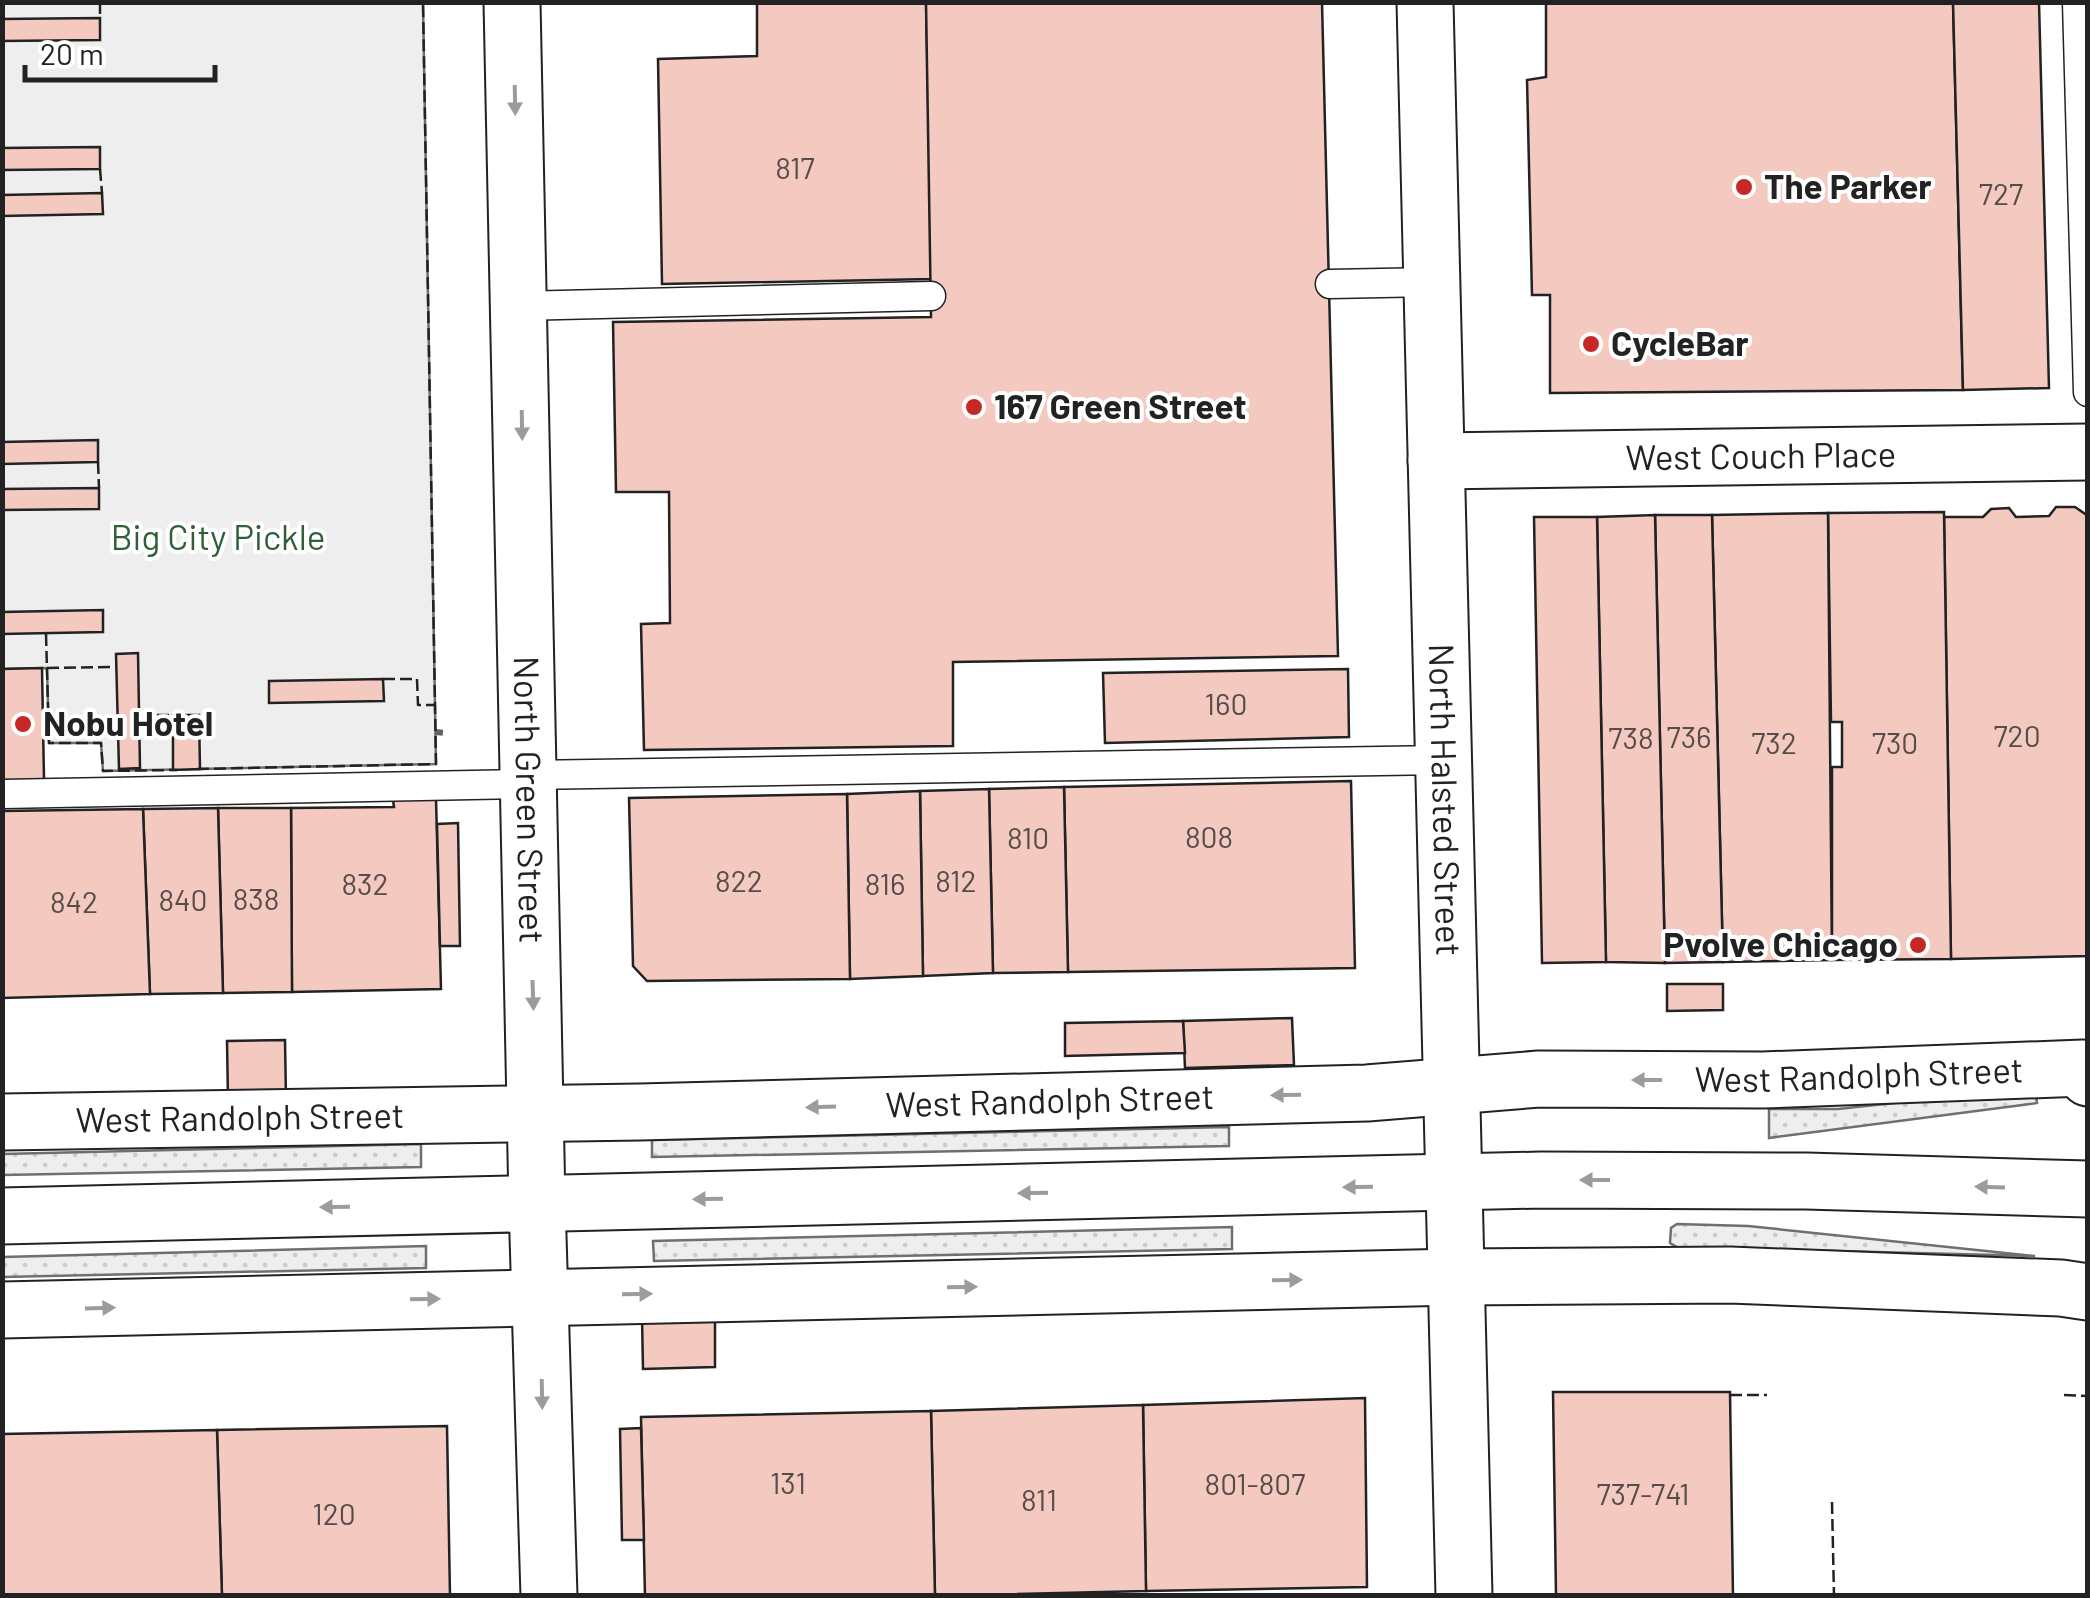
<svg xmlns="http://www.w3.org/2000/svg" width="2090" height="1598" viewBox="0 0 2090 1598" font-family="Barlow,sans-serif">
<defs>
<pattern id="garden-dots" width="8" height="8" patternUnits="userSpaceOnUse" patternTransform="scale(2.5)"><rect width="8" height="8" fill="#eee"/><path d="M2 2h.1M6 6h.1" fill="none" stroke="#ccc" stroke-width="1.8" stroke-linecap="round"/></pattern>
</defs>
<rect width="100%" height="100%" fill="#fff"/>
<!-- green -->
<path fill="#eee" stroke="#6f6f6f" stroke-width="2.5" d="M3 3H423L436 764 103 771 101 743H49L47 668 3 669Z"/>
<!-- garden -->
<g fill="url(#garden-dots)" stroke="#6f6f6f" stroke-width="2.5">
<path d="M2035 1088 2037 1103 1769 1138V1109H1838Z"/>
<path d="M1229 1127V1146L652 1157V1140Z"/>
<path d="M421 1144V1167L3 1175V1154Z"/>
<path d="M1677 1224 1748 1226 2035 1256 1677 1247 1670 1243 1671 1228Z"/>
<path d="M1232 1227V1249L654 1261 653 1241Z"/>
<path d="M426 1246V1268L3 1277V1257Z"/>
</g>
<!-- building -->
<g fill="#f3c9c0" stroke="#222" stroke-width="2.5">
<path d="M757 2H926L932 279 662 284 658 59 757 56Z"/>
<path d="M926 2H1322L1338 656 953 662V746L644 750 641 624 670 623 669 492H616L613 322 931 317Z"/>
<path d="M1546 2H1953L1963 390 1550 393V295H1532L1527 80 1546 77Z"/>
<path d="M1953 2H2039L2049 388 1963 390Z"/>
<path d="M100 18V40L2 41V19Z"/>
<path d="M100 147V169L2 170V148Z"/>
<path d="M102 193 103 214 2 216V195Z"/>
<path d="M98 440V462L2 464V442Z"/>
<path d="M99 488V509L2 510V489Z"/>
<path d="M2056 507H2075L2088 516V956L1951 959 1944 517H1983L1991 509 2009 508 2016 517 2049 516Z"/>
<path d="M1944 512 1951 959 1832 960V767H1842V722H1831L1828 513Z"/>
<path d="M1828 513 1832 960 1723 962 1712 515Z"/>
<path d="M1655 515H1712L1723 962 1665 963Z"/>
<path d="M1655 515 1665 963 1606 962 1597 517Z"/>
<path d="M1534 517H1597L1606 962 1542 963Z"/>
<path d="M103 610V632L2 634V612Z"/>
<path d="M138 653 140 768 119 769 116 654Z"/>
<path d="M42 668 44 779 2 781V669Z"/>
<path d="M1348 669 1349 737 1105 743 1103 673Z"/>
<path d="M383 679 384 701 269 703V681Z"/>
<path d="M173 715H199L200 769 173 770Z"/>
<path d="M1351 781 1355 968 1068 972 1064 787Z"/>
<path d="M1064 787 1068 972 993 973 989 789Z"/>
<path d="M989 789 993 973 923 976 920 791Z"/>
<path d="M920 791 923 976 850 979 847 794Z"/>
<path d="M847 794 850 979 647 981 633 966 629 798Z"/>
<path d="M436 799 441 989 292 992 291 808 394 807 393 800Z"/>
<path d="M218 808H291L292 992 223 993Z"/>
<path d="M218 808 223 993 150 994 143 809Z"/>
<path d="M143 809 150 994 2 998V811Z"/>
<path d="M458 823 460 946H440L437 824Z"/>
<path d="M1667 984H1723V1010L1667 1011Z"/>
<path d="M1292 1018 1294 1065 1185 1068 1183 1021Z"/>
<path d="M1183 1021 1185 1053 1065 1056V1023Z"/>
<path d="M285 1040 286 1099 228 1100 227 1041Z"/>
<path d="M715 1316V1367L643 1369 642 1317Z"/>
<path d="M1553 1392H1730L1733 1596H1556Z"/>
<path d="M1365 1398 1367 1587 1146 1591 1143 1405Z"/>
<path d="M1143 1405 1146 1591 935 1596 931 1411Z"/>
<path d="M931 1411 935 1596H645L641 1417Z"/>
<path d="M447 1426 450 1596H222L217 1430Z"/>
<path d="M641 1428 644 1540H622L620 1429Z"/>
<path d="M217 1430 222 1596H2V1434Z"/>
</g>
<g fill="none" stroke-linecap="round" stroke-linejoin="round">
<defs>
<g id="service">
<path d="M2077 2 2088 392"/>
<path d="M1330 284 1432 282"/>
<path d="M519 306 931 296"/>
<path d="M529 775 1443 760"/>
<path d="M2 794 529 784"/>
</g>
<g id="minor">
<path id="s1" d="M1436 461 2088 452"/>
<path id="s2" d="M2 1122 640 1112 1367 1093 1539 1079 1763 1080 2083 1068 2088 1078"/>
<path d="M1457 1277 1730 1275 2061 1288 2088 1292"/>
</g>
<g id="tertiary">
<path id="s3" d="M512 2 537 1203 549 1596"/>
<path d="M2 1310 1457 1277"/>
</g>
<g id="secondary">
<path id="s4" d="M1425 2 1464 1596"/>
<path d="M2 1216 1541 1180 1806 1181 2088 1189"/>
</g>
</defs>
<!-- service casing -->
<use href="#service" stroke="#222" stroke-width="31"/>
<!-- minor casing -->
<use href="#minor" stroke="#222" stroke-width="59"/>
<!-- tertiary casing -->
<use href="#tertiary" stroke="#222" stroke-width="59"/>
<!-- secondary casing -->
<use href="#secondary" stroke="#222" stroke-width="59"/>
<!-- path -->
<path stroke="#646464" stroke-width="6" stroke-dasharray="8 5" stroke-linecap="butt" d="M435 732 446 733"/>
<!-- service -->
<use href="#service" stroke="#fff" stroke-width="28"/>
<!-- minor -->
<use href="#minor" stroke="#fff" stroke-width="55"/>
<!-- tertiary -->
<use href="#tertiary" stroke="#fff" stroke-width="55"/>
<!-- secondary -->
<use href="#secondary" stroke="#fff" stroke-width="55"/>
<!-- fence -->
<g stroke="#222" stroke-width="2.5" stroke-dasharray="12 5" stroke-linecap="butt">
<path d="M100 2V18"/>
<path d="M2 3 59 2"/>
<path d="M100 169 102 193"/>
<path d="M98 462 99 488"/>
<path d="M46 634 49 743H101L103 771 177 770"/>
<path d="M47 668 117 667"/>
<path d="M383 679H417L418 705H435"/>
<path d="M140 715H173"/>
<path d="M197 769 436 764 423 2"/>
<path d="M1730 1395H1767"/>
<path d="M2064 1395 2088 1396"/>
<path d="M1832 1502 1834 1596"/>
</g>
</g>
<!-- one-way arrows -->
<defs><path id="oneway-solid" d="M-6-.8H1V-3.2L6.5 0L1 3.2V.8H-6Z" transform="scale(2.5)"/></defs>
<g fill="#9c9c9c">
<use href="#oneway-solid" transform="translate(515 100) rotate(89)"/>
<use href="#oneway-solid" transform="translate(522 425) rotate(89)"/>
<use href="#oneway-solid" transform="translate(533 995) rotate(88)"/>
<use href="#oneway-solid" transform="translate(1647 1080) rotate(-180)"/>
<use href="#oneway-solid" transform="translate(1286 1095) rotate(179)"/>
<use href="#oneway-solid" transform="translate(821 1107) rotate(178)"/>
<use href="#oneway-solid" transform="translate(1595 1180) rotate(-180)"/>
<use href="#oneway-solid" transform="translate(1358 1187) rotate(179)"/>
<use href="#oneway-solid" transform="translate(1990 1187) rotate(-178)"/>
<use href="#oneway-solid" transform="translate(1033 1193) rotate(179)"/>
<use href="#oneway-solid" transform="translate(708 1199) rotate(179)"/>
<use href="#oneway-solid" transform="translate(335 1207) rotate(179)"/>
<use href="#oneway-solid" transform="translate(1287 1280) rotate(-1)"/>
<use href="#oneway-solid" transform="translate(962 1287) rotate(-1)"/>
<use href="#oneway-solid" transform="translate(637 1294) rotate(-1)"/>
<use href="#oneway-solid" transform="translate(425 1299) rotate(-1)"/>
<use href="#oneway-solid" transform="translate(100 1308) rotate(-2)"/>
<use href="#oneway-solid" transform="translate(542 1394) rotate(89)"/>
</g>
<!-- markers -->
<g fill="#c62828" stroke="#fff" stroke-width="4">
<circle cx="1744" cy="187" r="10"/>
<circle cx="1591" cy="344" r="10"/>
<circle cx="974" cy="407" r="10"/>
<circle cx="23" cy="724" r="10"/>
<circle cx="1918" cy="945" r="10"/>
</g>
<g text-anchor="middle" stroke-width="8" stroke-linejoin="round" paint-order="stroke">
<!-- number labels -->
<g font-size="30" fill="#564c4a">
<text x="795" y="179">817</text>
<text x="2001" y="205">727</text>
<text x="1226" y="715">160</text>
<text x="2017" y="747">720</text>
<text x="1689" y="748">736</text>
<text x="1631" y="749">738</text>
<text x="1774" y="754">732</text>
<text x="1895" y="754">730</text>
<text x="1209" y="848">808</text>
<text x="1028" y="849">810</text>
<text x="739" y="892">822</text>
<text x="956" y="892">812</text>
<text x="365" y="895">832</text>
<text x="885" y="895">816</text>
<text x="256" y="910">838</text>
<text x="183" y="911">840</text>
<text x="74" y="913">842</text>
<text x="788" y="1494">131</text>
<text x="1255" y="1495">801-807</text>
<text x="1643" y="1505">737-741</text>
<text x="1039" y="1511">811</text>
<text x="334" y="1525">120</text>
</g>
<!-- poi labels -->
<g font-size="35" font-weight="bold" fill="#222" stroke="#fff" text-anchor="start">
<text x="1764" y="199">The Parker</text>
<text x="1611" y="356">CycleBar</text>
<text x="994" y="419">167 Green Street</text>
<text x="43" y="736">Nobu Hotel</text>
<text x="1898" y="957" text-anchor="end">Pvolve Chicago</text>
</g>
<!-- street labels -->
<g font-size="35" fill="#222" stroke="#fff">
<text dy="12" stroke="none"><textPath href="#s1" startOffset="325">West Couch Place</textPath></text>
<text dy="12" stroke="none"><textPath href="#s3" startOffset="798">North Green Street</textPath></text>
<text dy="12" stroke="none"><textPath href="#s4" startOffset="798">North Halsted Street</textPath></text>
<text dy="12" stroke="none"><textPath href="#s2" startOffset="1858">West Randolph Street</textPath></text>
<text dy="12" stroke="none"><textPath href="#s2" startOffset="1048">West Randolph Street</textPath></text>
<text dy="12" stroke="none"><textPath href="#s2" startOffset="238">West Randolph Street</textPath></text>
</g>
<!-- park labels -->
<g font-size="35" fill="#2f5e38" stroke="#fff">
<text x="218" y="550">Big City Pickle</text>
</g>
</g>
<!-- border -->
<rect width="2090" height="1598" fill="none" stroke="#222222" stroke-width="10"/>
<!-- scale -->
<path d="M25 65v15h190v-15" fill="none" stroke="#222222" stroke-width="5"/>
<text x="40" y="65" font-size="30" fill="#222222" stroke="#ffffff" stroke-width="8" paint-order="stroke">20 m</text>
</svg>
